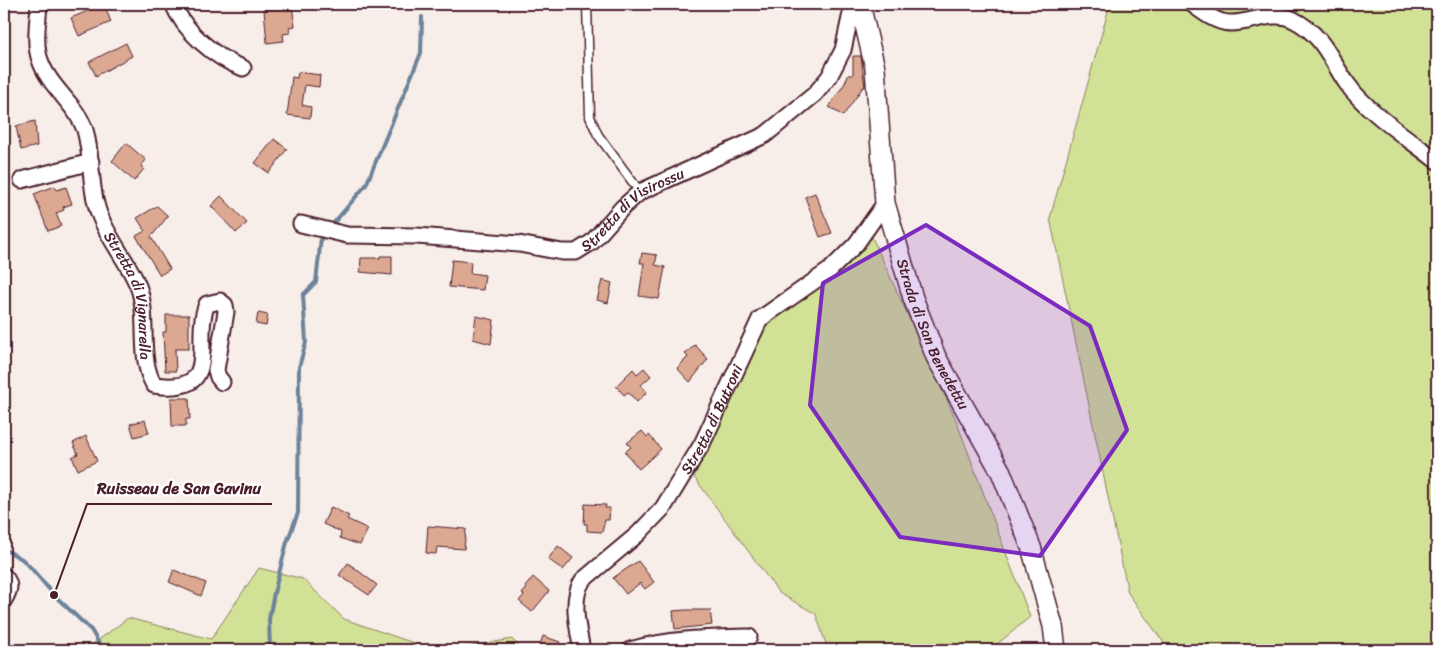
<svg xmlns="http://www.w3.org/2000/svg" width="1441" height="654" viewBox="0 0 1441 654" font-family="Sriracha,sans-serif">
<rect width="100%" height="100%" fill="#f8eee9"/>
<filter id="ink" filterUnits="userSpaceOnUse"><feTurbulence type="fractalNoise" baseFrequency=".02" numOctaves="2"/><feDisplacementMap in="SourceGraphic" scale="10" xChannelSelector="R" yChannelSelector="G"/><feConvolveMatrix kernelMatrix="1 2 1 2 8 2 1 2 1" color-interpolation-filters="sRGB"/></filter>
<g filter="url(#ink)">
<!-- green -->
<g fill="#d1e296" stroke="#8e8060">
<path d="M1110 4H1437V650H1169L1128 593 1050 218Z"/>
<path d="M871 235 956 420 1030 617 990 650H828L816 614 779 593 694 477 766 321Z"/>
<path d="M259 568 303 579 344 619 434 650H85L128 618 211 639Z"/>
<path d="M512 639 522 650H449Z"/>
</g>
<g fill="none" stroke-linecap="round" stroke-linejoin="round">
<!-- stream -->
<g stroke="#6d839b" stroke-width="4">
<path d="M332 225 366 185 421 53 422 17"/>
<path d="M4 549 22 559 32 569 54 595 91 630 103 650"/>
<path d="M270 650 269 619 274 593 287 542 298 513 299 367 306 342 303 295 316 282 321 238 323 236"/>
</g>
</g>
<!-- building -->
<g fill="#dda892" stroke="#4a1f2b">
<path d="M104 4 111 22 79 36 71 18Z"/>
<path d="M292 6 295 26 289 27 290 33 283 34 284 41 267 43 264 10Z"/>
<path d="M126 43 132 56 96 76 89 62Z"/>
<path d="M853 56H861L865 87H863L843 116 829 107 845 83 848 75H853Z"/>
<path d="M298 72 320 75 319 87 305 85 302 105 311 107 310 118 287 115 292 77 297 78Z"/>
<path d="M35 121 37 146 21 150 16 126Z"/>
<path d="M274 139 287 149 269 173 255 163Z"/>
<path d="M126 143 146 160 141 166 144 169 134 181 112 161Z"/>
<path d="M55 186 57 190 66 187 72 204 63 207 64 210 56 213 61 226 48 231 34 194Z"/>
<path d="M815 193 832 233 820 237 805 197Z"/>
<path d="M221 196 247 223 236 233 211 206Z"/>
<path d="M157 206 168 216 151 237 170 269 160 275 136 236 145 231 137 218Z"/>
<path d="M642 253 657 255 655 265 665 267 659 299 639 296 644 263H640Z"/>
<path d="M380 256H392V275L360 272 361 258H380Z"/>
<path d="M452 260 471 262 470 273 485 275 483 290 449 287Z"/>
<path d="M602 280 612 283 608 303 597 300Z"/>
<path d="M258 313 268 315 266 326 256 324Z"/>
<path d="M166 315H189V349H175L176 371H165L163 332H166Z"/>
<path d="M476 316 494 320 491 344 473 339Z"/>
<path d="M695 345 708 359 690 382 677 368 688 357 685 354Z"/>
<path d="M644 368 651 376 641 385 647 392 637 402 628 392 624 395 616 386 633 369 637 374Z"/>
<path d="M171 398H189L190 419H186V426H172Z"/>
<path d="M145 420 149 433 134 437 130 424Z"/>
<path d="M642 431 647 437 649 435 661 449 639 469 625 452 631 447 627 443Z"/>
<path d="M86 436 97 461 78 470 72 457 78 454 73 443Z"/>
<path d="M585 504 606 505 605 508H610L609 520H605L602 532 587 531V524H584Z"/>
<path d="M331 507 349 516 347 519 368 529 360 545 340 538 341 532 323 524Z"/>
<path d="M428 526 466 529 464 549 437 547 436 554 426 553Z"/>
<path d="M558 546 573 558 563 570 548 559Z"/>
<path d="M638 561 654 582 645 589 640 583 626 594 613 578Z"/>
<path d="M348 563 377 585 369 595 339 575Z"/>
<path d="M174 570 206 583 201 596 169 582Z"/>
<path d="M533 577 549 591 532 612 519 601 524 595 522 594 527 588 525 587Z"/>
<path d="M685 610H710L712 625 675 629 673 611Z"/>
<path d="M543 636 560 642 557 650H538Z"/>
</g>
<g fill="none" stroke-linecap="round" stroke-linejoin="round">
<defs>
<path id="service" d="M587 4 590 117 598 135 640 192"/>
<g id="minor">
<path id="s1" d="M39 4C38 21 34 44 40 60 49 87 76 104 85 130 93 158 89 189 100 216 109 240 128 261 138 286 150 317 137 356 154 385 225 395 191 341 207 304L220 301 225 305 226 312 216 370 218 377 222 382"/>
<path d="M173 4C184 31 215 58 243 68"/>
<path d="M1192 4C1203 12 1215 22 1229 23 1250 24 1272 10 1292 19 1331 38 1332 72 1360 99 1383 123 1412 141 1437 161"/>
<path d="M22 180 91 162"/>
<path id="s2" d="M301 224 347 235 417 236 519 244 562 252H576L592 242 623 207 640 192 765 135 815 94 829 77 843 50 853 4"/>
<path d="M4 576C12 585 9 591 4 600"/>
<path id="s3" d="M582 650C578 629 570 598 583 580L638 534 663 508 702 444 760 319 830 270 856 244 885 203"/>
<path d="M630 650C667 639 710 638 749 637"/>
</g>
<g id="tertiary">
<path id="s4" d="M860 4 875 68 885 203 913 298 936 357 1001 472 1031 547 1053 626 1056 650"/>
</g>
</defs>
<!-- service casing -->
<use href="#service" stroke="#4a1f2b" stroke-width="11"/>
<!-- minor casing -->
<use href="#minor" stroke="#4a1f2b" stroke-width="19"/>
<!-- tertiary casing -->
<use href="#tertiary" stroke="#4a1f2b" stroke-width="22"/>
<!-- service -->
<use href="#service" stroke="#fff" stroke-width="8"/>
<!-- minor -->
<use href="#minor" stroke="#fff" stroke-width="15"/>
<!-- tertiary -->
<use href="#tertiary" stroke="#fff" stroke-width="19"/>
</g>
</g>
<!-- marked area -->
<path fill="#7b2cbf" fill-opacity="0.2" stroke="#7b2cbf" stroke-width="4" stroke-linejoin="round" d="M926 225 1090 326 1127 430 1040 556 900 537 810 405 823 283Z"/>
<g text-anchor="middle" stroke-width="4.5" stroke-linejoin="round" paint-order="stroke">
<!-- street labels -->
<g font-size="15" fill="#4a1f2b" stroke="#fff">
<text dy="5" stroke="none"><textPath href="#s2" startOffset="349">Stretta di Visirossu</textPath></text>
<text dy="5" stroke="none"><textPath href="#s1" startOffset="314">Stretta di Vignarella</textPath></text>
<text dy="5" stroke="none"><textPath href="#s4" startOffset="341">Strada di San Benedettu</textPath></text>
<text dy="5" stroke="none"><textPath href="#s3" startOffset="281">Stretta di Butroni</textPath></text>
</g>
</g>
<!-- callouts -->
<path fill="none" stroke="#4a1f2b" stroke-width="2" d="M54 595L87 504H272"/>
<circle fill="#4a1f2b" stroke="#fff" stroke-width="2" cx="54" cy="595" r="5"/>
<g font-size="16" text-anchor="middle" font-weight="bold" fill="#4a1f2b" stroke="#fff" stroke-width="4.5" stroke-linejoin="round" paint-order="stroke">
<text x="179" y="494">Ruisseau de San Gavinu</text>
</g>
<!-- margin -->
<rect width="1441" height="654" fill="none" stroke="#fff" stroke-width="20"/>
<rect x="10" y="10" width="1421" height="634" fill="none" stroke="#4a1f2b" stroke-width="2" filter="url(#ink)"/>
</svg>
